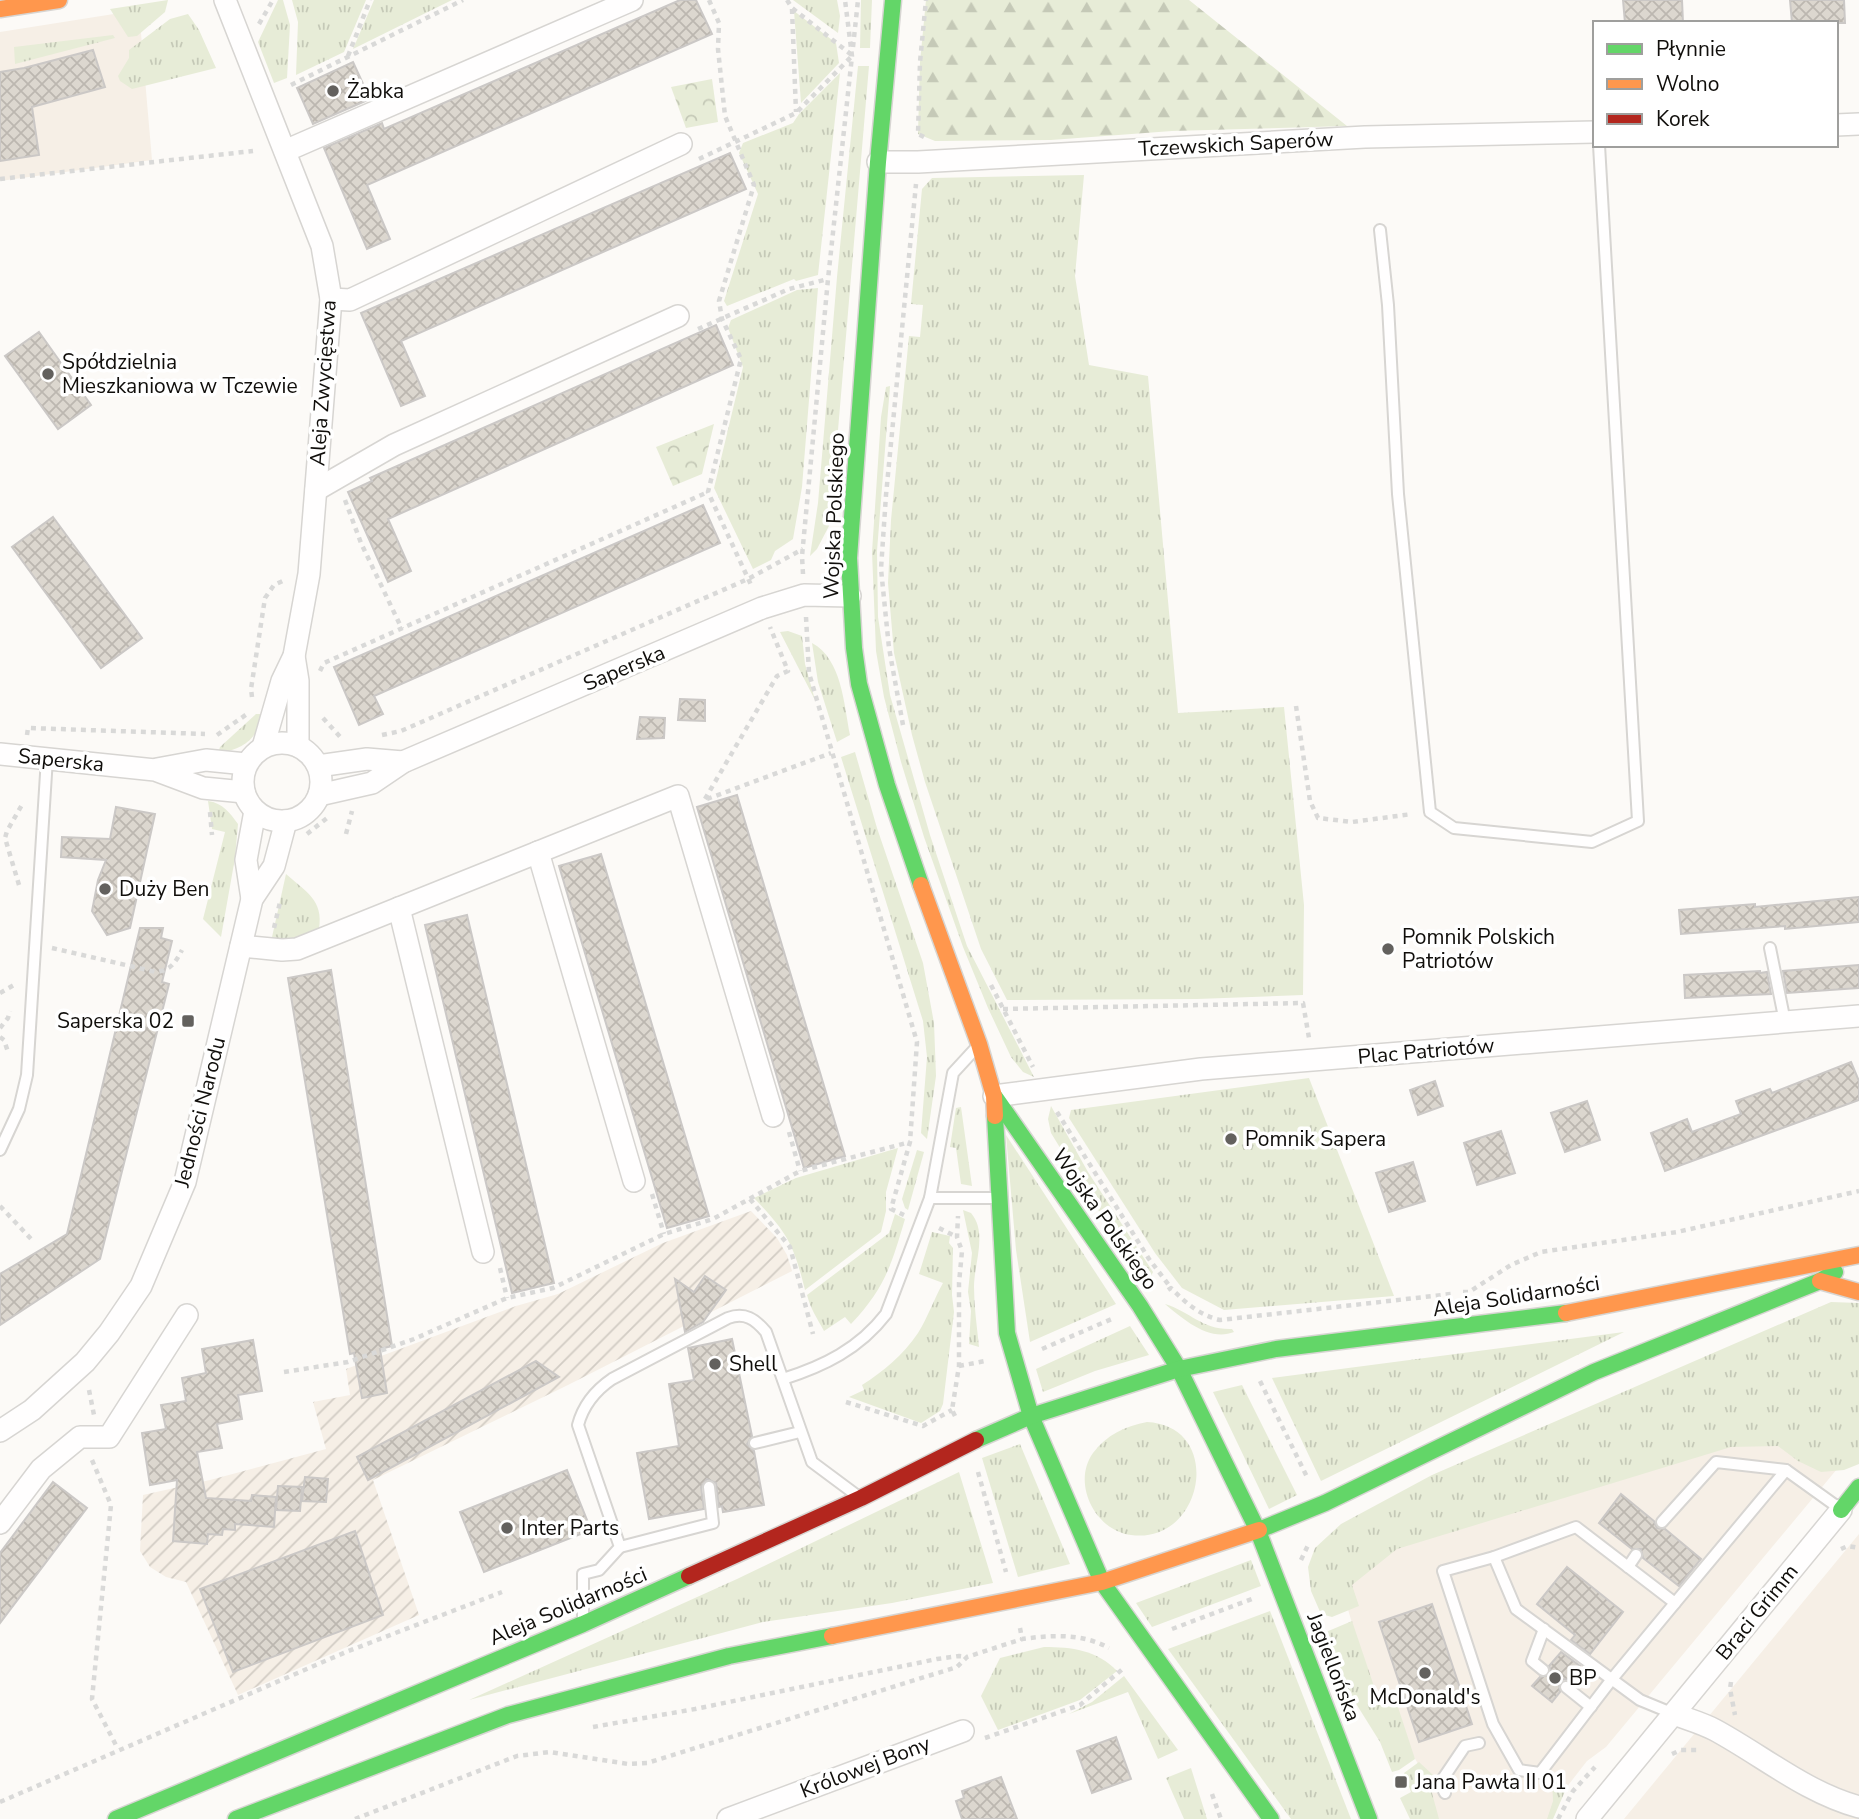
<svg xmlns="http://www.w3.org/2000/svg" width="1859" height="1819" viewBox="0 0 1859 1819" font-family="'Nunito Sans',sans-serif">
<defs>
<pattern id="industrial-furrows" width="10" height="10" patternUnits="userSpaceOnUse" patternTransform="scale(1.75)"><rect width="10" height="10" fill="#f6efe6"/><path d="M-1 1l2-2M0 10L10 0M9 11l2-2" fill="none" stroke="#d2ccc4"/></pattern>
<pattern id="grass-tufts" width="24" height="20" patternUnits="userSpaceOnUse" patternTransform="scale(1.75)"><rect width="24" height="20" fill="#e7ecd7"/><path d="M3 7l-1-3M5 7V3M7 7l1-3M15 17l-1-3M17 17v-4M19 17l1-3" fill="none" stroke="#c5c9b7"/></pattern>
<pattern id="forest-firs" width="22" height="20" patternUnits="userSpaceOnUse" patternTransform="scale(1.75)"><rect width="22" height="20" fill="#e7ecd7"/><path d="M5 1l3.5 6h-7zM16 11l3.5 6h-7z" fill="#c5c9b7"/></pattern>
<pattern id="park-crowns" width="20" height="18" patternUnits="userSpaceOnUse" patternTransform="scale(1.75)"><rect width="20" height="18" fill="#e7ecd7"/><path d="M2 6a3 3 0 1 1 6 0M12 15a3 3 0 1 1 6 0" fill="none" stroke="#c5c9b7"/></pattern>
<pattern id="building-cross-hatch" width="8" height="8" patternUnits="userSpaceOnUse" patternTransform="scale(1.75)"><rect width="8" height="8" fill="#dcd7cf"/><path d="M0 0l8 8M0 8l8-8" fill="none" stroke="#bcb7b0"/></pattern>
</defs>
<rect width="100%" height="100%" fill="#fcfaf7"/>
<!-- built -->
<g fill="#f6efe6">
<path d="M139 10 152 160 0 181V32Z"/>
<path d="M1777 1425 1847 1457 1606 1747 1587 1761 1559 1797 1549 1819H1438L1417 1762 1371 1689 1347 1606 1345 1564Z"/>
<path d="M1859 1534V1819H1624Z"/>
</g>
<!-- industrial -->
<path fill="url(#industrial-furrows)" d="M751 1211 777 1238 787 1255 792 1271 568 1385 373 1480 419 1615 238 1695 186 1582 166 1577 150 1567 140 1551 143 1495 210 1480 326 1449 313 1402 350 1395 346 1369 516 1306 558 1294 663 1243Z"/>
<!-- grass -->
<g fill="url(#grass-tufts)">
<path d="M168 0 165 12 137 36 128 37 110 9Z"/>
<path d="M278 0H283L290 25 287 78 274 83 258 42Z"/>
<path d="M292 0H366L344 52 296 75 298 22Z"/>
<path d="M374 0H452L353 49Z"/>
<path d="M793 0H837L840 16 838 33Z"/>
<path d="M861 0H872L870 48H860Z"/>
<path d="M794 11 836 43 839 63 801 103Z"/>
<path d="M188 14 199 30 216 68 132 89 120 81 118 76 129 58V50L170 19Z"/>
<path d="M113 35 115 38 15 64 14 47Z"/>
<path d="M858 66H869L830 524 817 549 810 556 818 503 837 277Z"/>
<path d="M840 73 818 275 796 281 794 279 727 306 724 301 758 194 739 153 743 143 793 123 799 114Z"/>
<path d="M1084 175 1075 276 1089 365 1148 376 1178 713 1284 707 1304 905 1303 995 1197 999 1007 1000 981 949 925 782 912 735 894 653 888 583 891 520 909 336 920 337 923 305 911 304 922 189 932 178Z"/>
<path d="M818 288 802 487 793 539 775 551 771 560 753 569 714 488 743 367 728 328 731 320 797 290Z"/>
<path d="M890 386 877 551 878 617 890 695 930 835 967 946 1034 1077 1023 1072 1011 1057 988 1008 963 947 924 837 901 762 884 697 876 651 872 552 881 417 886 387Z"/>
<path d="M788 631 802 636 805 664 815 700 780 632Z"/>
<path d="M812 643C842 659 844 705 850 735L837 742 818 682Z"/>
<path d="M256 714H265C255 739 246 749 218 753L220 747Z"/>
<path d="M855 752 877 828 923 963 934 1023 936 1076 927 1139 921 1133 927 1057 923 1021 841 757Z"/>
<path d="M208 801C223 803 230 813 238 824L235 858 221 937 203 919 225 832 212 829Z"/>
<path d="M286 874C305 891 324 900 319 929 304 937 289 944 272 937Z"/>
<path d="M1309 1078 1394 1296 1224 1310 1182 1288 1155 1253 1069 1118 1071 1110Z"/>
<path d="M1051 1106 1088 1172 1153 1272 1148 1283 1105 1221 1051 1133 1048 1119Z"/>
<path d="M961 1107 972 1186 961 1184 956 1148 950 1147 956 1108Z"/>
<path d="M1006 1135 1116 1304 1030 1342 1016 1250Z"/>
<path d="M898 1148 886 1192V1211L881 1232 805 1290C793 1242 787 1233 754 1198L796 1178Z"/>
<path d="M917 1150 924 1152 908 1210 905 1208 902 1199Z"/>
<path d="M963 1210 971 1213C988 1233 974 1263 974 1287 974 1307 977 1327 979 1347L969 1344 971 1311 968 1292 972 1253Z"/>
<path d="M895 1214 905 1219C891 1266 885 1288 851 1324L845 1317 824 1331C817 1318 811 1310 807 1295L889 1233Z"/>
<path d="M932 1232 950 1236 949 1243 953 1248 952 1295 954 1312 943 1404 940 1411 921 1423 849 1397 864 1390 862 1385C884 1371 903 1355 918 1333 928 1317 934 1299 943 1283L919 1274Z"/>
<path d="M1831 1302 1859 1303V1464L1844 1470 1821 1472 1798 1461 1778 1446 1731 1447 1397 1549 1352 1585 1359 1606 1332 1617 1321 1614 1311 1591 1308 1567 1315 1548 1341 1524 1432 1475Z"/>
<path d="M1165 1304C1191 1312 1202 1330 1232 1329L1234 1332C1209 1342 1183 1319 1165 1304Z"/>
<path d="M1130 1326 1149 1355 1095 1371 1043 1392 1036 1369Z"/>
<path d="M1624 1332 1321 1481 1272 1378Z"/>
<path d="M1242 1385 1297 1495 1269 1509 1213 1392Z"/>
<path d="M1147 1422C1225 1426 1204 1545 1131 1535 1096 1531 1071 1484 1093 1453 1106 1435 1126 1426 1147 1422Z"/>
<path d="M1020 1444 1070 1564 1018 1577 982 1458Z"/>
<path d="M959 1472 993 1583 892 1603 763 1622 469 1700 737 1579Z"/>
<path d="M1251 1560 1261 1586 1152 1627 1136 1603Z"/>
<path d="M1270 1611 1351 1819H1291L1168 1649Z"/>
<path d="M1352 1621 1380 1704 1396 1701 1415 1759 1399 1770 1392 1772 1380 1742 1350 1694 1326 1632Z"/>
<path d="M1044 1647C1072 1647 1097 1650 1117 1671L1080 1700 998 1730 981 1696 1000 1658Z"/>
<path d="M1124 1676 1178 1750 1158 1759 1128 1692 1069 1714 1092 1702Z"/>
<path d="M1419 1762 1433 1775 1432 1793 1439 1819H1410L1400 1798 1411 1792 1404 1773Z"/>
<path d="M1191 1768 1207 1819H1184L1166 1778Z"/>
<path d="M1552 1779 1566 1789 1553 1819H1547L1553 1801Z"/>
</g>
<!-- forest -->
<path fill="url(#forest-firs)" d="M926 0H1189L1347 126 1172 131 1051 140 935 141 918 134 920 62Z"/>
<!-- park -->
<g fill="url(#park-crowns)">
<path d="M712 79 718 122 686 128 671 87Z"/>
<path d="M714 424 702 474 673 486 656 447Z"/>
</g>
<!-- building -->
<g fill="url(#building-cross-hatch)" stroke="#cbc8c6" stroke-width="2">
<path d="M680 0H696L712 34 367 185 390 239 367 249 324 148 382 123 384 129Z"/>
<path d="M1623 0H1682L1683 23H1625Z"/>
<path d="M1790 0H1844L1845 23H1792Z"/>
<path d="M93 50 105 87 32 107 39 155 0 161V72L24 68Z"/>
<path d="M353 62 370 99 313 124 297 88Z"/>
<path d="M730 153 746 189 401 341 425 396 401 406 361 313Z"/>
<path d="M716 325 733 365 388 519 411 571 388 582 348 492 372 481 370 478Z"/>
<path d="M39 332 91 405 58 429 5 356Z"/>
<path d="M703 505 720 543 374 696 383 714 359 725 334 667Z"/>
<path d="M53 517 142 638 101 668 12 547Z"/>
<path d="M680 699 705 700V721L678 720Z"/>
<path d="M640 717 665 718 664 738 637 739Z"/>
<path d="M737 795 845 1156 804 1168 697 807Z"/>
<path d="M116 807 155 814 130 928 107 935 92 911 98 880 106 860 61 857 62 837 110 839Z"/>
<path d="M601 854 709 1216 667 1228 559 866Z"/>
<path d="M1859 897V922L1785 929V926L1681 934 1679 910 1755 904V907Z"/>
<path d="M467 915 554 1283 512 1293 425 925Z"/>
<path d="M140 928H163L161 938 172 941 162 982 169 984 100 1259 0 1325V1274L67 1234Z"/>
<path d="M1859 965V988L1787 993 1783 971Z"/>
<path d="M331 970 392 1346 380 1349 387 1393 362 1398 354 1353 350 1354 288 978Z"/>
<path d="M1760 971V973L1767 972 1771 994 1685 998 1684 975Z"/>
<path d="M1851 1062 1859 1081V1100L1665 1171 1651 1133 1687 1119 1692 1132 1741 1114 1736 1101 1770 1089 1772 1093Z"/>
<path d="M1435 1081 1443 1106 1418 1115 1410 1090Z"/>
<path d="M1587 1101 1600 1140 1565 1152 1551 1113Z"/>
<path d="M1501 1131 1515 1173 1477 1185 1464 1143Z"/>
<path d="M1413 1162 1425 1201 1389 1212 1376 1173Z"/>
<path d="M705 1276 726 1290 703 1322 685 1332 675 1279 694 1292Z"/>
<path d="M732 1339 752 1436 747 1444 754 1451 764 1505 723 1512 722 1506 719 1507 716 1483 707 1479 701 1487 704 1509 649 1519 637 1453 679 1446 669 1384 694 1380 688 1348Z"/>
<path d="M253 1340 262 1391 238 1395 242 1419 217 1424 222 1448 197 1452 206 1498 251 1501 252 1495 276 1497 274 1527 235 1524V1530L223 1529 222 1535 208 1534 207 1544 173 1541 177 1480 150 1485 142 1433 166 1429 161 1405 186 1401 182 1378 206 1373 202 1349Z"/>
<path d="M536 1361 559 1377 368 1480 357 1457Z"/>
<path d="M567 1470 591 1530 484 1572 460 1512Z"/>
<path d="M305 1477 328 1479 326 1502 302 1501Z"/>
<path d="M53 1482 87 1508 0 1623V1553Z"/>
<path d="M278 1486 302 1487 300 1511 276 1510Z"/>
<path d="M1621 1494 1654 1521 1657 1528 1665 1529 1701 1559 1679 1586 1643 1558 1641 1549H1632L1599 1523Z"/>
<path d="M355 1531 383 1615 233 1672 200 1589Z"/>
<path d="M1567 1567 1623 1612 1590 1654 1571 1640 1575 1635 1537 1604Z"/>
<path d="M1432 1604 1472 1724 1419 1742 1379 1622Z"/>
<path d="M1561 1652 1580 1666 1570 1680 1564 1679 1559 1683 1560 1692 1552 1702 1532 1686 1540 1677 1549 1675 1551 1671 1549 1666Z"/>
<path d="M1116 1737 1131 1779 1092 1793 1077 1751Z"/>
<path d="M1001 1777 1017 1819H962L956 1801 964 1798 962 1791Z"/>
</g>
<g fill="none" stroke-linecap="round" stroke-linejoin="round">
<defs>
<g id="lane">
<path d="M1380 230 1388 305 1398 494 1430 812 1454 828 1592 842 1638 821 1599 145"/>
<path d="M1770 948 1785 1022"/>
<path d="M0 1150 19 1109 27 1075 47 758"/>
<path d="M930 1198H997"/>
<path d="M783 1379C824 1366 859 1349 886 1314L930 1198 953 1073 976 1048"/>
<path d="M755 1443 800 1432"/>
<path d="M1662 1522 1716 1462 1786 1470 1839 1508"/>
<path d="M1576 1527 1675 1603 1612 1679 1540 1773 1519 1770 1493 1724 1443 1571 1494 1557Z"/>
<path d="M620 1547 713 1523 709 1487"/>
<path d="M1494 1557 1516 1609 1640 1700 1674 1714"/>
<path d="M1628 1567 1636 1555"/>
<path d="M1675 1603 1786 1470"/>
<path d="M583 1618V1574L599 1570 620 1547 578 1425C583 1406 596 1390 612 1379L728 1318C745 1312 755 1319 766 1332L812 1462 855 1494"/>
<path d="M1543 1670 1532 1661 1544 1629"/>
<path d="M1566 1687 1591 1707"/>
<path d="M1445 1793 1440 1783 1465 1746 1479 1743"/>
</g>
<g id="street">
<path d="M225 0 322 246 331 299 309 574 294 656 282 681 263 747"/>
<path d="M1836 125 1859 124"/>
<path d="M285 151 632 0"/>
<path d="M878 162H918L1365 137 1595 132"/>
<path d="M331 299 350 300 681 144"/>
<path d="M316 490 394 445 678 316"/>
<path d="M294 656 298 681V746"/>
<circle cx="282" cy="782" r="39"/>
<path d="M0 754 155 770 203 788 244 792"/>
<path d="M318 766 367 759 403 762"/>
<path d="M157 769 206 760 246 764"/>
<path d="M319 795 372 783 403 762 762 608 804 595 850 596"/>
<path d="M538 852 634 1181"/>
<path d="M252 899 246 860 255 811"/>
<path d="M399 908 483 1252"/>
<path d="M241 946 282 950 297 949 678 796 773 1116"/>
<path d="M994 1096 1201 1069 1859 1016"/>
<path d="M0 1431 32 1410 85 1362 109 1333 141 1286 185 1182 252 899 274 866 286 821"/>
<path d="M0 1523 41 1469 80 1437H109L187 1315"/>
<path d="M1674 1714C1687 1719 1702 1723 1715 1730 1763 1756 1805 1792 1859 1807"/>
<path d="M728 1819 963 1731"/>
<path d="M1587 1819 1841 1510"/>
</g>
<g id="fast">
<path d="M893 0 878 162 849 558 854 648 859 684 887 785 921 885"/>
<path d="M995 1097 1140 1306 1179 1369"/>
<path d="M995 1116 1007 1333 1031 1416"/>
<path d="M1179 1369 1258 1531 1369 1819"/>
<path d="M1031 1416 1102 1582 1271 1819"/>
<path d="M976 1440 1031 1416 1179 1369 1276 1349 1566 1313"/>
<path d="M1841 1510 1859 1487"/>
<path d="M1259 1530 1325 1503 1594 1372 1820 1281 1835 1272"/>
<path d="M116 1819 583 1624 689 1576"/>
<path d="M236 1819 508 1715 729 1656 832 1636"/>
</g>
<g id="slow">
<path d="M0 9 59 0"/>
<path d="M921 885 979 1044 994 1096 995 1116"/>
<path d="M1820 1281 1859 1292"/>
<path d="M1566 1313 1859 1255"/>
<path d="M832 1636 1102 1582 1259 1530"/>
</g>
<path id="jam" d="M689 1576 861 1498 976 1440"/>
</defs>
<!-- lane casing -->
<use href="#lane" stroke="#d7d5d2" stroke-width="14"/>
<!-- street casing -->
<use href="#street" stroke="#d7d5d2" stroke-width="24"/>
<!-- fast casing -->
<use href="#fast" stroke="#d7d5d2" stroke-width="19"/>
<!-- slow casing -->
<use href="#slow" stroke="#d7d5d2" stroke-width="19"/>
<!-- jam casing -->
<use href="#jam" stroke="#d7d5d2" stroke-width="19"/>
<!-- path -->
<g stroke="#d9d9d8" stroke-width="4.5" stroke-dasharray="5 5" stroke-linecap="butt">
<path d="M709 0 719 23 718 49 725 116 754 185 719 301 722 319 741 359 708 492 752 587"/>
<path d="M787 0 792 8 853 56"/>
<path d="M792 9 796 112"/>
<path d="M259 24 273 0"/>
<path d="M853 47 858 0"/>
<path d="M348 56 370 0"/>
<path d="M291 85 463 0"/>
<path d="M924 137 918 134 920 62 926 0"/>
<path d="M699 159 796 113 852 56"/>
<path d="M0 179 253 151"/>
<path d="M698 329 789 289 828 279"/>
<path d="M345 500 361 543 402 629"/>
<path d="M803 574 802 556 828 279 852 56 845 0"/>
<path d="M806 617 809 673 917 1042 910 1142 891 1209 904 1215"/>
<path d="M320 671 324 663 708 492"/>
<path d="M252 697 251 689 265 598 274 585 285 580"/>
<path d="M1296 706 1310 801 1318 818 1352 822 1412 814"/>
<path d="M323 718 343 740"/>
<path d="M903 725 889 648 881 569 886 495 916 184"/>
<path d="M27 735 28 728 205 734"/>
<path d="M217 735 247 714"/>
<path d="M382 735 401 731 748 579 803 549"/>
<path d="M705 799 777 676 788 671 770 627"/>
<path d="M707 799 831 753"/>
<path d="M210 812 212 835"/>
<path d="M307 834 327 818"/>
<path d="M346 834 352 811"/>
<path d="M19 885 5 838 7 831 23 803"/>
<path d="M274 928 280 902"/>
<path d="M52 948 156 972C171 970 175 963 182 950"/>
<path d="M991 985 1033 1067"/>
<path d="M0 993 14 985"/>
<path d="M1003 1009 1303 1003 1309 1038"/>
<path d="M0 1028 8 1018 10 1011"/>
<path d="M0 1037 4 1040 8 1052"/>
<path d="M1057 1112 1149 1259 1171 1288"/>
<path d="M789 1132 800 1171"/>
<path d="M652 1194 664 1234"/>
<path d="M750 1199 790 1247 813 1334"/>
<path d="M0 1206 34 1242"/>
<path d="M939 1228 957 1237"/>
<path d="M500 1268 507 1298"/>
<path d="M1168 1290 1171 1288C1186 1303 1199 1315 1220 1320L1451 1294"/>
<path d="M1463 1292H1469L1511 1265 1541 1252 1677 1232 1859 1191"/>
<path d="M1042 1349 1114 1318"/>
<path d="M959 1366 985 1361"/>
<path d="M284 1372 348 1362 414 1339 507 1298 553 1288 664 1234 713 1219 800 1171 910 1142"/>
<path d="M1260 1381 1307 1477"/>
<path d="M89 1390 94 1415"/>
<path d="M846 1402 923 1426 952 1410"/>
<path d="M955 1416 952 1410 959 1366V1283L962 1251 957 1237 958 1216"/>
<path d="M92 1460 111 1505 92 1699 118 1749"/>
<path d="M978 1472 1006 1572"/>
<path d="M1841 1549 1848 1546 1859 1548"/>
<path d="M1301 1560 1309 1543"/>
<path d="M1020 1628 1022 1639C1052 1635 1082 1633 1109 1648"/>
<path d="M1172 1629 1252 1599"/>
<path d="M1731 1682 1730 1689 1735 1715"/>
<path d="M593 1727 695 1709 937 1659 959 1656 967 1657"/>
<path d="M985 1738 1080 1705 1125 1667"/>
<path d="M1672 1754 1681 1750H1698"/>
<path d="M1212 1794 1221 1819"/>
<path d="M0 1802 346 1652 502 1592"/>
<path d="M355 1819 517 1756 550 1752 628 1764 647 1763 957 1667 967 1657 1022 1639"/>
<path d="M1558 1819 1573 1791 1595 1767"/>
</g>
<!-- lane -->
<use href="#lane" stroke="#fffefe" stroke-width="10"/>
<!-- street -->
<use href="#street" stroke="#fffefe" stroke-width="21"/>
<!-- fast -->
<use href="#fast" stroke="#63d668" stroke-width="16"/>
<!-- slow -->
<use href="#slow" stroke="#ff974d" stroke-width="16"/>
<!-- jam -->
<use href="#jam" stroke="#b3261e" stroke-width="16"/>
</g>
<!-- markers -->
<g fill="#63615e" stroke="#fff" stroke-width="2.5">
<circle cx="333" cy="91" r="7"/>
<circle cx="48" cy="374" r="7"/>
<circle cx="105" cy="889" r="7"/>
<circle cx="1388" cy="949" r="7"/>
<rect x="181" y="1014" width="14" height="14" rx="3.5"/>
<circle cx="1231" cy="1139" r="7"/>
<circle cx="715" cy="1364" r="7"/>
<circle cx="507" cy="1528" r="7"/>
<circle cx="1425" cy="1673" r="7"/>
<circle cx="1555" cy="1678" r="7"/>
<rect x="1394" y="1775" width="14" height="14" rx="3.5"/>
</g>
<g text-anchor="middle" stroke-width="7" stroke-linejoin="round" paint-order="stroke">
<!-- poi labels -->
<g font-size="21" fill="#100e0b" stroke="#fff" text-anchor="start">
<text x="347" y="98">Żabka</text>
<text x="62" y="369">Spółdzielnia<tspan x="62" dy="24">Mieszkaniowa w Tczewie</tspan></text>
<text x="119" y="896">Duży Ben</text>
<text x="1402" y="944">Pomnik Polskich<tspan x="1402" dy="24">Patriotów</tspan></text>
<text x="174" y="1028" text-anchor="end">Saperska 02</text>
<text x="1245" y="1146">Pomnik Sapera</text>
<text x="729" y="1371">Shell</text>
<text x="521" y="1535">Inter Parts</text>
<text x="1569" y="1685">BP</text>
<text x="1425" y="1704" text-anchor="middle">McDonald's</text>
<text x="1415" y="1789">Jana Pawła II 01</text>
</g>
<!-- street labels -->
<g font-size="21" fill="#100e0b" stroke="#fff">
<text transform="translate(1236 144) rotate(-3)" y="7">Tczewskich Saperów</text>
<text transform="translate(323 383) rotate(-86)" y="7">Aleja Zwycięstwa</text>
<text transform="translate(834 516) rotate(-88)" y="7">Wojska Polskiego</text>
<text transform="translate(624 668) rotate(-23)" y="7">Saperska</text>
<text transform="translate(61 760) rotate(6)" y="7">Saperska</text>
<text transform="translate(1426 1051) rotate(-5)" y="7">Plac Patriotów</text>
<text transform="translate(200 1112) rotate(-76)" y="7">Jedności Narodu</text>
<text transform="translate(1105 1219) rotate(55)" y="7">Wojska Polskiego</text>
<text transform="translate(1516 1296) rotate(-9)" y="7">Aleja Solidarności</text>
<text transform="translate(568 1606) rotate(-23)" y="7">Aleja Solidarności</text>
<text transform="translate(1757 1612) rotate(-51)" y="7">Braci Grimm</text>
<text transform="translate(1334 1667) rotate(69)" y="7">Jagiellońska</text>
<text transform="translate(865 1767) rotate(-21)" y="7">Królowej Bony</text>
</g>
</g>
<!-- legend -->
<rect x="1593" y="21" width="245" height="126" fill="#ffffff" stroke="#9f9f9d" stroke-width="2"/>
<rect x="1607" y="44" width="35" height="10" fill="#63d668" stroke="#9f9f9d" stroke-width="2"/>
<text x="1656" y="56" font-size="21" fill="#100e0b">Płynnie</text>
<rect x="1607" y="79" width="35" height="10" fill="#ff974d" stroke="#9f9f9d" stroke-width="2"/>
<text x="1656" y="91" font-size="21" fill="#100e0b">Wolno</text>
<rect x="1607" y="114" width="35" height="10" fill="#b3261e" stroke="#9f9f9d" stroke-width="2"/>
<text x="1656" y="126" font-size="21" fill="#100e0b">Korek</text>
</svg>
